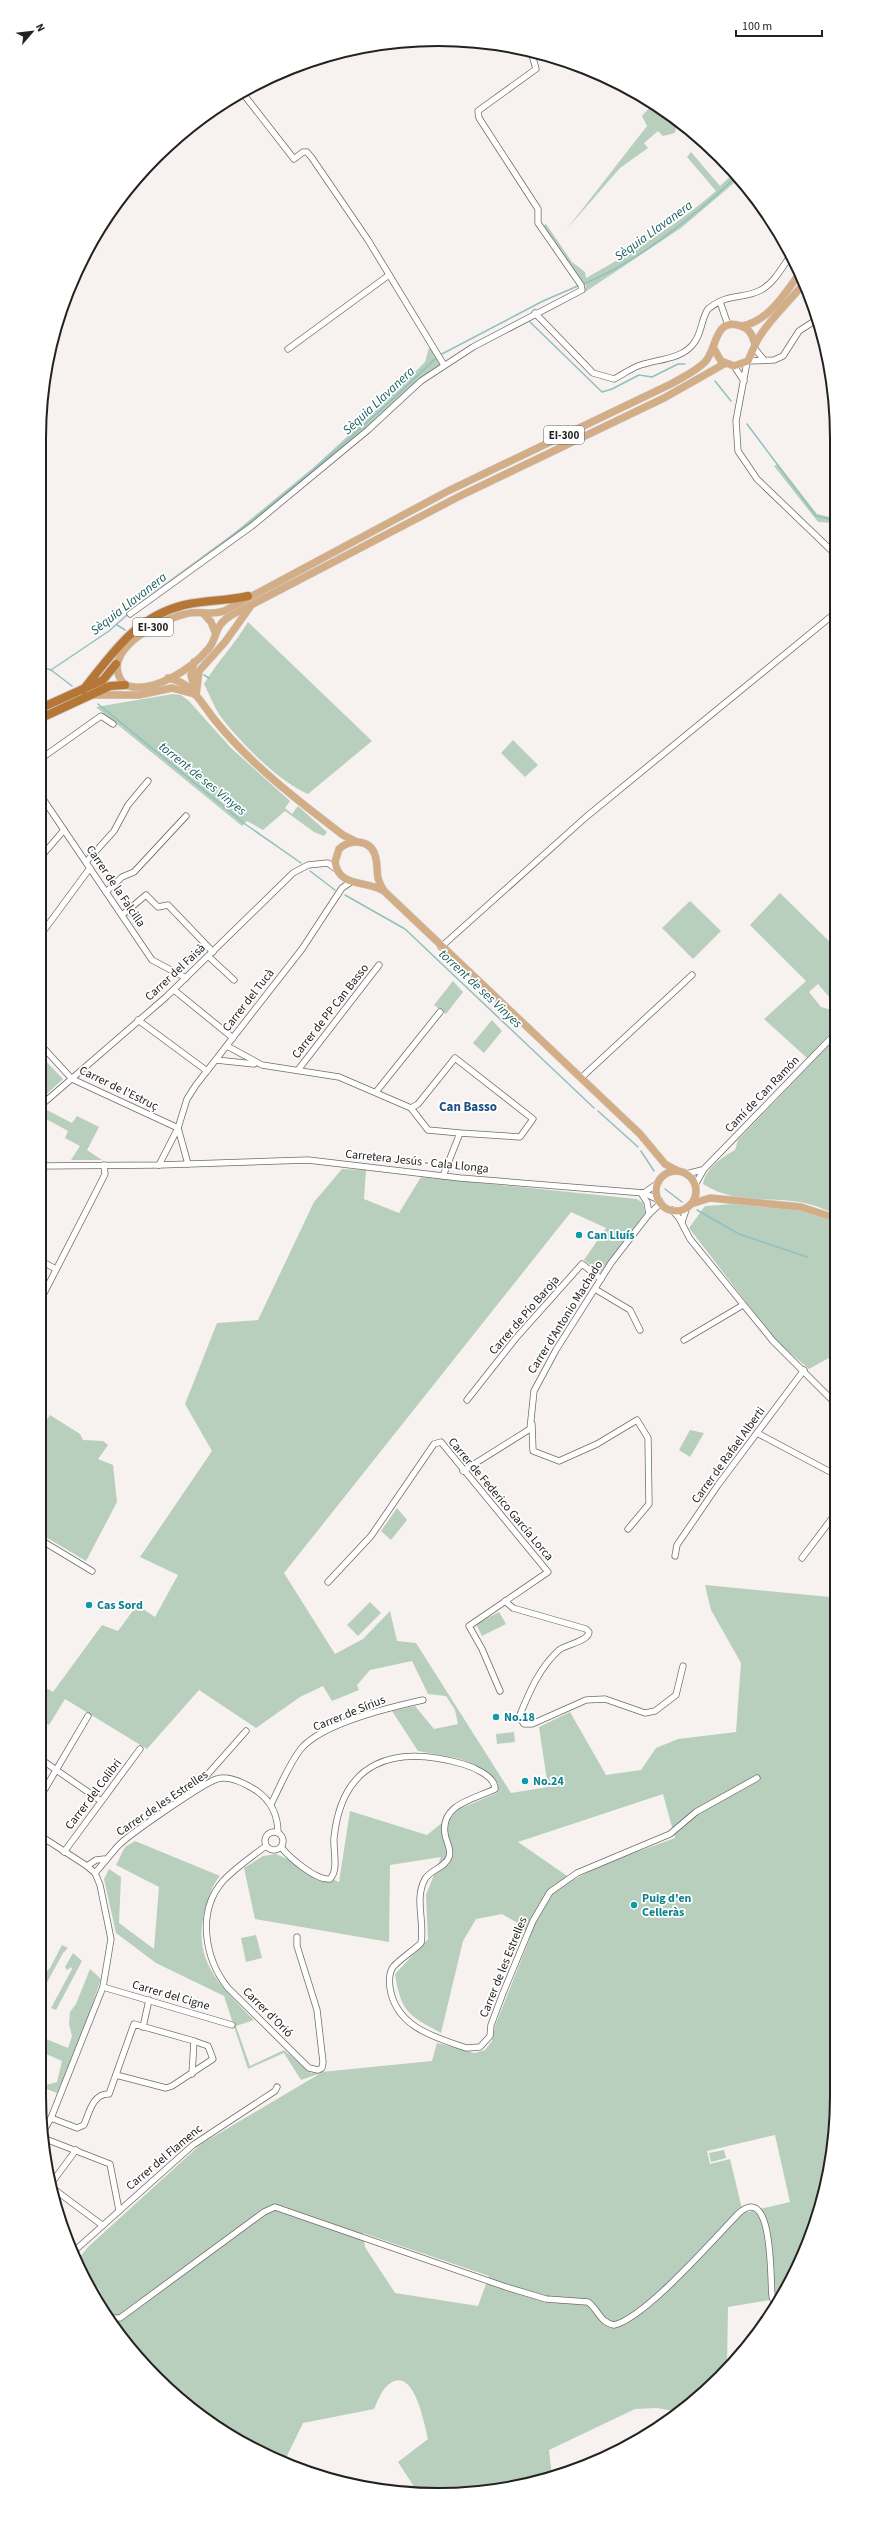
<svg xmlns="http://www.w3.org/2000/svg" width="876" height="2534" viewBox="0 0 876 2534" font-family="'Source Sans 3',sans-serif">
<rect width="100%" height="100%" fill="#f7f2ef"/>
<!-- green -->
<g fill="#b8cfbd" fill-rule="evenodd">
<path d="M653 104 677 122 675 133 663 136 658 131 644 143 648 148 620 168 566 230 647 126 642 116Z"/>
<path d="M691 152 720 186 735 172 740 178 681 228 582 294 586 286 543 226 546 224 572 262 585 272 586 278C631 253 677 225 716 191L687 157Z"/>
<path d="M430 344 442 365 251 524 129 610 235 532 314 467 388 399 425 362Z"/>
<path d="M778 464 817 514 834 518V523L818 522 774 466Z"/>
<path d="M248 622 372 741 308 794C278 781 241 743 221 717 214 707 210 695 204 684 217 662 235 644 248 622Z"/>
<path d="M173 694 181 695 189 701 231 748 290 801 285 808 292 814 298 806 327 832 324 836 314 832 285 811 263 830 247 821 242 826 96 707Z"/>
<path d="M513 740 538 765 525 777 501 753Z"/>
<path d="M780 893 835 947V997L831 999 818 984 809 992 821 1007 835 1011V1028L807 1058 764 1019 806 981 750 925Z"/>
<path d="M690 901 721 931 693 959 662 928Z"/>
<path d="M453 981 463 992 446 1014 434 1005Z"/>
<path d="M492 1020 502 1031 484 1053 473 1043Z"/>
<path d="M835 1039V1214C828 1211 820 1207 812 1205 776 1194 738 1207 703 1184 706 1168 721 1158 735 1150L738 1140Z"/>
<path d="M39 1054 63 1079 39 1101Z"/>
<path d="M45 1109 72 1123 77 1116 99 1127 87 1150 102 1160H71L80 1146 65 1138 68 1131 39 1115Z"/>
<path d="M342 1169 366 1170 364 1199 399 1213 421 1177 637 1199 643 1203 645 1213 600 1273 584 1260 606 1228 571 1212 284 1573 335 1654 363 1639 390 1611 397 1641 416 1643 511 1793 548 1787 539 1727 570 1712 606 1775 641 1770 656 1748 678 1739 736 1732 741 1663 711 1610 705 1585 830 1597 836 1600 837 2096 823 2199 796 2272 776 2306 770 2300 728 2307 727 2363H733L720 2378 679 2412 657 2408 635 2409 549 2450 552 2477 541 2481 464 2494 418 2493 398 2462 428 2439C424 2423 413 2360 386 2387 381 2392 377 2402 374 2409L303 2423 284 2462C229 2442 178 2403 138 2359 127 2347 117 2332 107 2318L110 2313 99 2289 84 2276 76 2262 88 2247 201 2144 321 2073 301 2080 284 2053 248 2069 224 1996 156 1963 116 1933 104 1879 109 1869 121 1877 119 1923 154 1949 159 1887 116 1865 125 1847 135 1841 220 1876C212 1885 210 1895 206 1906 190 1959 219 1985 254 2020L236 2026 250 2066 284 2050 311 2073 432 2061 437 2043 475 2053 485 2050 492 2041 495 2026 530 1938 521 1925 502 1914 476 1919 463 1941 441 2033C408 2015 401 2012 395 1974L428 1939 426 1895 441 1857 390 1865 389 1942 255 1919 244 1868 263 1856 276 1854 339 1882 350 1811 427 1835 459 1809 497 1793 498 1783C475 1757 450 1757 418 1751L392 1711 415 1706 434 1729 458 1724 455 1710 446 1696 428 1694 412 1661 370 1670 357 1685 359 1690 332 1701 323 1686 300 1697 256 1728 199 1690 147 1749 65 1699 49 1725 39 1719V1684L53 1692 102 1625 118 1631 137 1605 155 1617 178 1575 140 1557 212 1451 185 1404 217 1323 258 1320 314 1202ZM663 1794 675 1838 606 1863 573 1880 518 1842ZM775 2135 790 2202 743 2213 730 2159 710 2164 707 2151ZM363 2233 489 2276 478 2306 395 2293 365 2247Z"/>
<path d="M734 1204 807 1211 835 1221 836 1354 809 1369 776 1341 689 1228 705 1206Z"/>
<path d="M50 1415 80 1434 83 1440 103 1441 108 1445 98 1459 113 1465 117 1502 86 1561 39 1533V1431Z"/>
<path d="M690 1430 704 1433 690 1457 679 1450Z"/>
<path d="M397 1508 407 1520 391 1540 381 1531Z"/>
<path d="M370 1602 381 1613 358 1636 347 1625Z"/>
<path d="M499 1612 506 1624 482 1636 476 1624Z"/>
<path d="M514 1732 515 1742 497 1744 496 1734Z"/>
<path d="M256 1935 262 1958 246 1962 241 1938Z"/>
<path d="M62 1945 68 1948 63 1953 39 1997V1980L50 1968Z"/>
<path d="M73 1953 82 1961 56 2010 51 2008 72 1969 71 1967 67 1970 65 1967Z"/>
<path d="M90 1969 101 1979 80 2040 57 2093 39 2086V2083L46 2085 57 2082 62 2061 39 2051V2036L68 2048 72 2036 69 2024 70 2012 76 2004Z"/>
<path d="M724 2150 726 2158 711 2162 709 2153Z"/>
</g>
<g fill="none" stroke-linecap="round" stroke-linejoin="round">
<!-- stream -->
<g stroke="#8fc0c2" stroke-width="1.5">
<path d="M583 284C634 265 698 213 738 175"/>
<path d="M530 322 602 392 612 389 639 375 652 377 678 364H685"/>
<path d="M440 355 543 301 580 285"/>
<path d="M715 381 731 401"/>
<path d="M747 424 816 516 834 520"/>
<path d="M194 565C280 501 360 432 437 357"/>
<path d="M117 625 125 630"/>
<path d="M39 666 51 670 72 686"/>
<path d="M51 670 109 631 128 614"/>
<path d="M204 675 209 678"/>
<path d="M98 704 245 824 301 863"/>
<path d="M310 871 335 890"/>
<path d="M345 895 405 929 594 1108"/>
<path d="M598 1111 638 1147"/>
<path d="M641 1151 654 1171"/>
<path d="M665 1189 682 1202"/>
<path d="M697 1210 739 1234 807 1257"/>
</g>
<defs>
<g id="minor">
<path d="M241 91 294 159 303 152H307L312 158 368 240 444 365"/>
<path d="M720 302 728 325"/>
<path d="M535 313 593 373 614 379C622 375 630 369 638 366 656 359 682 360 694 343 702 333 701 319 708 309 729 292 742 300 761 290 775 282 782 267 791 255"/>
<path d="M288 349 389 275"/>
<path d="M755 349 764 360"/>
<path d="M748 361 774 360 783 356 799 331 816 320"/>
<path d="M747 362 736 421 738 451 757 479 834 553"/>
<path d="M734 366 744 381"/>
<path d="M130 614 252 526 368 430 421 381 473 347 582 290 581 285 538 223V209L479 118 478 111 482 108 536 69 531 51"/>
<path d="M39 760 101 716 113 724"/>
<path d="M39 793 152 960 186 978"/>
<path d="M39 859 64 830"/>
<path d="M86 862 114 831 128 805 148 781"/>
<path d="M106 892 122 877 134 872 186 816"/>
<path d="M122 915 146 895 158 907 168 905 213 952"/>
<path d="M39 937 90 868"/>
<path d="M441 947 586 817 834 614"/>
<path d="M208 956 234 980"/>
<path d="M174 990 233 1038"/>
<path d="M138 1020 207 1071"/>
<path d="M39 1043 72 1079 178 1128"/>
<path d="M227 1046 262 1065 339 1077 411 1108"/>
<path d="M216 1060 254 1064"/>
<path d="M298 1070 379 965"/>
<path d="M581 1078 692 975"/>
<path d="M376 1092 440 1012"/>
<path d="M39 1107 166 997 293 873 308 865 328 863 336 869"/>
<path d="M178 1128 188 1164"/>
<path d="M159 1165 178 1128 187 1099 196 1085 302 949 342 888 351 882"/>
<path d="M39 1166 159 1165 308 1160 460 1178 644 1193 659 1200"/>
<path d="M686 1174 702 1170"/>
<path d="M443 1176 460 1133 520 1137 533 1119 455 1058 418 1104 411 1108 428 1130 460 1133"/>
<path d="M695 1185 704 1169 835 1034"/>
<path d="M641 1193 647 1202 649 1214"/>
<path d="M644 1193 658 1183"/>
<path d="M672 1210 679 1218 690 1239 773 1341 836 1404"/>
<path d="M682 1222 687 1207"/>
<path d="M39 1260 56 1269"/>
<path d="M595 1289 630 1310 640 1330"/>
<path d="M39 1303 97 1190 105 1174 104 1165"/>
<path d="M684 1340 743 1305"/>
<path d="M467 1400 516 1338 582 1264 601 1279"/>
<path d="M532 1424 533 1451 559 1461 597 1444 637 1420 648 1438 649 1504 628 1529"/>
<path d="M757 1433 836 1475"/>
<path d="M463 1471 530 1429 534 1391 556 1350 611 1263 649 1214 661 1203"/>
<path d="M39 1539 92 1571"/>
<path d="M675 1556 677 1545 718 1485 804 1370"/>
<path d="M802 1558 836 1513"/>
<path d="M328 1582 371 1536 434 1444 441 1442 548 1572 469 1626 482 1649 500 1691"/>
<path d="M505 1601 513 1608 586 1629 589 1632C589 1641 565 1645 559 1650 539 1668 529 1693 519 1717L524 1724H532L586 1700 605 1699 645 1713 655 1711 676 1695 683 1666"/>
<path d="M39 1758 101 1801"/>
<path d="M193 1791 246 1731"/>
<path d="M39 1799 88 1716"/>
<path d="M271 1804C280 1787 288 1766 300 1750 320 1724 391 1707 423 1700"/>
<circle cx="274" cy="1841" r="9"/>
<path d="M39 1835 87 1866 95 1873 100 1885 111 1939 103 1987 51 2118 43 2132"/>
<path d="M266 1846C251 1857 235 1868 223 1881 196 1912 205 1959 228 1988L309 2068 318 2070 322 2068 323 2062 317 2010 297 1946V1937"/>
<path d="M281 1847C289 1857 316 1881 330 1879 339 1870 333 1850 334 1838 342 1761 394 1744 463 1764 473 1767 495 1776 495 1789 475 1799 440 1804 445 1834 446 1842 452 1849 449 1857 446 1867 430 1870 425 1879 414 1899 425 1922 421 1943 413 1951 401 1958 393 1967 389 1973 389 1981 390 1988 396 2027 434 2037 466 2048L480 2047 490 2036 491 2025 503 1993 533 1921 550 1892 577 1873 670 1834 696 1812 757 1778"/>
<path d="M64 1852 140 1749"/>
<path d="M87 1866 96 1860 104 1859"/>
<path d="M95 1873C103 1864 110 1855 118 1846 128 1835 205 1782 217 1779 230 1775 246 1784 257 1791 271 1801 278 1816 278 1833"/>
<path d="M103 1987 232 2025"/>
<path d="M143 2027 149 2000"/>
<path d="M116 2075 166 2088 172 2086 213 2059 208 2046 194 2041"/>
<path d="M51 2118 77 2128 84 2125C89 2113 93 2093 109 2094L134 2024 194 2041 192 2074"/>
<path d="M43 2138 110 2164 119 2210"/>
<path d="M50 2185 76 2150"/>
<path d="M51 2187 102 2225"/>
<path d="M72 2253 193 2145 275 2091 277 2087"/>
<path d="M89 2285 96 2293 101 2308"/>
<path d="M107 2318H120L264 2212 275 2207 506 2287 546 2299 588 2302C599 2310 599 2322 614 2325 645 2318 713 2240 738 2214 774 2180 770 2281 772 2295 772 2299 774 2302 777 2306"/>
</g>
<g id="major">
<path d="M742 326C769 321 785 293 800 273"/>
<path d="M755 345C763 326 791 300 805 282"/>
<path d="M713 347 721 361 734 366 748 361 755 345C753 336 750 329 741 326 714 316 717 350 705 362 696 371 683 377 673 383L448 491 224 611C210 616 199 610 185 614 159 620 95 653 125 685 152 695 192 669 209 648 218 636 214 626 230 616L460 496 664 398 724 364"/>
<path d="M204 614 211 622 215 632"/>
<path d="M194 662 191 675 195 691"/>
<path d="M168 678C191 682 200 701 214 719 250 764 297 800 343 835L355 841"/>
<path d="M93 695H139L172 688 195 694"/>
<path d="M196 695 199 671 225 642 250 607"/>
<path d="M384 891C373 874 380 870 375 855 370 839 350 839 339 849L335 862C339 888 366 880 384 891L640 1134 665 1164 678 1171"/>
<circle cx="676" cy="1191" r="20"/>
<path d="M691 1204 710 1198 801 1207 835 1218"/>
</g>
<g id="highway">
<path d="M83 690C113 653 135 617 184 605 206 600 227 601 248 596"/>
<path d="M39 709 103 680 116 664"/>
<path d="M39 719 110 686 125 685"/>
</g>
</defs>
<!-- minor casing -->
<use href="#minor" stroke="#716c6a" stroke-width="7"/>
<!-- major casing -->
<use href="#major" stroke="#cfcece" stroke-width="8"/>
<!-- highway casing -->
<use href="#highway" stroke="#cfcece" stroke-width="10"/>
<!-- minor -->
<use href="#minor" stroke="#fff" stroke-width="5.5"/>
<!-- major -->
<use href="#major" stroke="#d3ad86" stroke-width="7"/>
<!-- highway -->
<use href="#highway" stroke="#b67736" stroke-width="8"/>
</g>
<!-- markers -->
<g fill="#0f9aa8" stroke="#fff" stroke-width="1.5">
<circle cx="579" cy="1235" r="4"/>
<circle cx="89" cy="1605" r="4"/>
<circle cx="496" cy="1717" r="4"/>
<circle cx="525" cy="1781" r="4"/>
<circle cx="634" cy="1905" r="4"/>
</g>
<g text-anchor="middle" stroke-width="3.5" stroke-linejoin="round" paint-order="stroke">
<!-- shield labels -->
<g fill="#fff" stroke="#666464" stroke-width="1">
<rect x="544" y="426" width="40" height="18" rx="3"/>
<rect x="133" y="618" width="40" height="18" rx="3"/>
</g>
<g font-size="11" font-weight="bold" fill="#242221">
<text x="564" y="439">EI-300</text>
<text x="153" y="631">EI-300</text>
</g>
<!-- street labels -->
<g font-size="12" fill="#242221" stroke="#fff">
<text transform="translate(116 886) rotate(56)" y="4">Carrer de la Falcilla</text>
<text transform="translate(175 972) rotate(-43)" y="4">Carrer del Faisà</text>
<text transform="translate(248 1000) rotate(-52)" y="4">Carrer del Tucà</text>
<text transform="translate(330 1011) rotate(-52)" y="4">Carrer de PP Can Basso</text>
<text transform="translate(119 1088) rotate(26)" y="4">Carrer de l'Estruç</text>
<text transform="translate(762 1094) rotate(-46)" y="4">Camí de Can Ramón</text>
<text transform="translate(417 1161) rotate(6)" y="4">Carretera Jesús - Cala Llonga</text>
<text transform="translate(524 1315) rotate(-49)" y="4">Carrer de Pío Baroja</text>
<text transform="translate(565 1317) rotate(-58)" y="4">Carrer d'Antonio Machado</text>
<text transform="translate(728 1455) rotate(-54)" y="4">Carrer de Rafael Alberti</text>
<text transform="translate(501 1499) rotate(50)" y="4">Carrer de Federico García Lorca</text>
<text transform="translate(349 1713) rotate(-22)" y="4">Carrer de Sírius</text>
<text transform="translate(93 1794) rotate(-53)" y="4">Carrer del Colibri</text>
<text transform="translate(162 1803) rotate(-34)" y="4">Carrer de les Estrelles</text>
<text transform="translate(503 1967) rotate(-68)" y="4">Carrer de les Estrelles</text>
<text transform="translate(171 1995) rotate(16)" y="4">Carrer del Cigne</text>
<text transform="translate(268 2012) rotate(45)" y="4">Carrer d'Orió</text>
<text transform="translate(164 2157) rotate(-40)" y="4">Carrer del Flamenc</text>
</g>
<!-- culture labels -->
<g font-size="12" font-weight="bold" fill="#0d838f" stroke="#fff" text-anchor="start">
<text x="587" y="1239">Can Lluís</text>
<text x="97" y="1609">Cas Sord</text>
<text x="504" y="1721">No.18</text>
<text x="533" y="1785">No.24</text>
<text x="642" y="1902">Puig d'en<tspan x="642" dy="14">Celleràs</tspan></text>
</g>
<!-- water labels -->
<g font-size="13" font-style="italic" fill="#185b5e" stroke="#fff">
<text transform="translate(653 230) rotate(-36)" y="5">Sèquia Llavanera</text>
<text transform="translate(378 400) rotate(-43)" y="5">Sèquia Llavanera</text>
<text transform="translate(128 603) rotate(-38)" y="5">Sèquia Llavanera</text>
<text transform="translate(203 778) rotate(39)" y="5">torrent de ses Vinyes</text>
<text transform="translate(481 988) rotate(43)" y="5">torrent de ses Vinyes</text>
</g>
<!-- neighbourhood labels -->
<g font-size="13" font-weight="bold" fill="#1c4e81" stroke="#fff">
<text x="468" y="1111">Can Basso</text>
</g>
</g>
<!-- crop -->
<path d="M0 0H876V2534H0ZM438 46H438A392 392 0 0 1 830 438V2096A392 392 0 0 1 438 2488H438A392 392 0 0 1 46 2096V438A392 392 0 0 1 438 46Z" fill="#fff" fill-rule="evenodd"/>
<path fill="none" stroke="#242221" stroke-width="2" d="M438 46H438A392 392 0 0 1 830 438V2096A392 392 0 0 1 438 2488H438A392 392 0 0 1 46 2096V438A392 392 0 0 1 438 46Z"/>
<!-- north arrow -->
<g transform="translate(32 32) rotate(62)" stroke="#ffffff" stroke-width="3" paint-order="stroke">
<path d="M0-3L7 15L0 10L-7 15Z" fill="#242221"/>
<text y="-6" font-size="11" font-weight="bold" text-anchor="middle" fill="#242221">N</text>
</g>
<!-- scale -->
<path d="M736 30v6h86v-6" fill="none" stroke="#242221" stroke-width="2"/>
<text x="742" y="30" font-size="12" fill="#242221" stroke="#ffffff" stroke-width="3" paint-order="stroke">100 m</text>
</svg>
